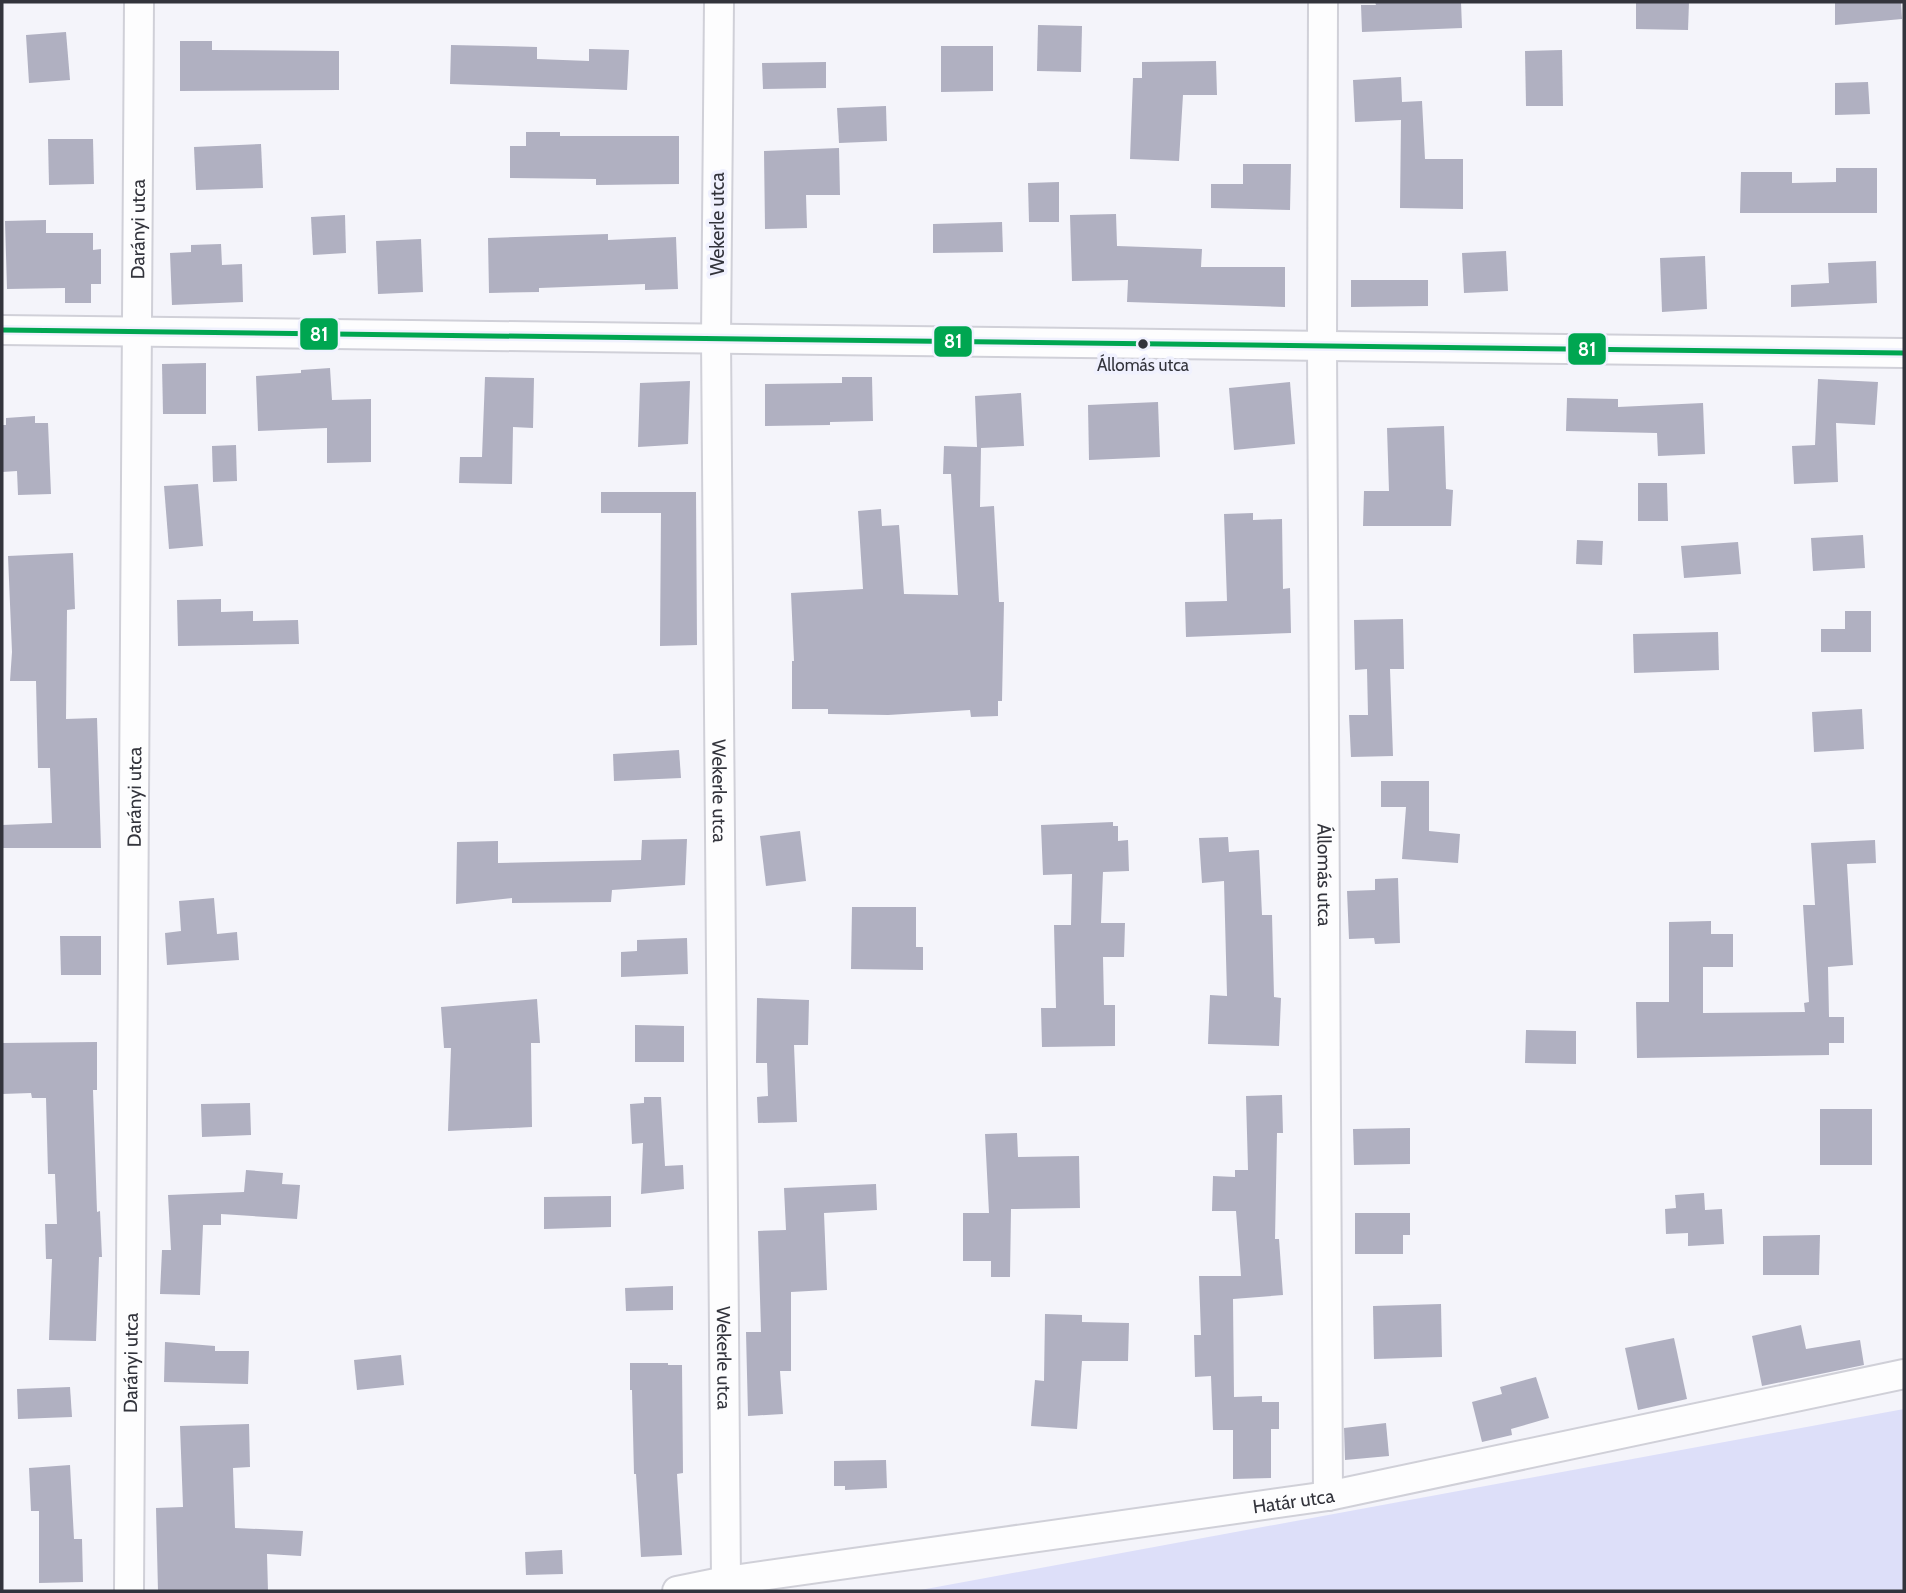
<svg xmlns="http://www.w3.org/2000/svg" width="1906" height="1593" viewBox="0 0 1906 1593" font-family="Cabin,sans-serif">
<rect width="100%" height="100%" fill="#f4f4fa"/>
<!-- green -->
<path fill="#dddff9" d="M1904 1409V1591H915Z"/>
<!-- building -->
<g fill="#b0b0c1">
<path d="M1375 2H1461L1462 28 1362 32 1361 5H1376Z"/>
<path d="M1636 2H1689L1688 30 1636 29Z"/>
<path d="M1835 2H1901L1902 19 1835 25Z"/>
<path d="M1038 25 1082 26 1081 72 1037 71Z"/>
<path d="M66 32 70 80 29 83 26 35Z"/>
<path d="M180 41H212V50L339 51V90L180 91Z"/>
<path d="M451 45 537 47V59L589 61V49L629 50 627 90 450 84Z"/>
<path d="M941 46H993V91L941 92Z"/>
<path d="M1562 50 1563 106H1526L1525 51Z"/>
<path d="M1216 61 1217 95H1183L1179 161 1130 159 1133 78H1142V62Z"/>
<path d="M826 62V88L763 89 762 63Z"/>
<path d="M1401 77 1402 102 1422 101 1425 159H1463V209L1400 208 1401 120 1355 122 1353 80Z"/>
<path d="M1868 82 1870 114 1835 115V83Z"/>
<path d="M886 106 887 141 839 143 837 108Z"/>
<path d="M526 132H560V136H679V184L596 185V179L510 178V146H526Z"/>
<path d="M48 139H93L94 184 49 185Z"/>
<path d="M261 144 263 188 196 190 194 147Z"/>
<path d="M839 148 840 195H806L807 228 765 229 764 151Z"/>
<path d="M1243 164H1291L1290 210 1211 208V184H1243Z"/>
<path d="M1836 168H1877V213H1740L1741 172H1792V183L1836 182Z"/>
<path d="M1059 182V222H1029L1028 183Z"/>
<path d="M1116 214 1117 246 1202 249 1201 267H1285V307L1127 302 1128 280 1072 281 1070 215Z"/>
<path d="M345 215 346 253 313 255 311 217Z"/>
<path d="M46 220V233H93V250L101 249V284H91V303H65V288L7 289 5 221Z"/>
<path d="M1002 222 1003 252 933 253V224Z"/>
<path d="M608 234V240L676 237 678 289 645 290V284L539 288V292L489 293 488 238Z"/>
<path d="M421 239 423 292 378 294 376 241Z"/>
<path d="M221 244 222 265 242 264 243 302 172 305 170 253 191 252V245Z"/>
<path d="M1506 251 1508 291 1464 293 1462 253Z"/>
<path d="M1705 256 1707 309 1662 312 1660 258Z"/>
<path d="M1876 261 1877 303 1791 307V285L1829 283 1828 263Z"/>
<path d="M1351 280H1428V306L1351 307Z"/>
<path d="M206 363V414H163L162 364Z"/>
<path d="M330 368 332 400 371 399V462L327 463V428L258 431 256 376 301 373V370Z"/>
<path d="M485 377 534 378 533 428 513 427 512 484 459 483 460 457H482Z"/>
<path d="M842 377H872L873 421 830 422V425L765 426V384L842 383Z"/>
<path d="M1818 379 1878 382 1875 425 1836 423 1838 482 1794 484 1792 446 1815 445Z"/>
<path d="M690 381 688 444 638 447 640 383Z"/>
<path d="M1290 382 1295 444 1234 450 1229 388Z"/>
<path d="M1021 393 1024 446 981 448 980 507 994 506 999 602H1004L1002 701H998V716L971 717 970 710 888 715 828 714V709H792V661H794L791 593 863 589 858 511 881 509 882 526 899 525 904 594 958 595 951 474H943L944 446 977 447 975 396Z"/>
<path d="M1567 398 1618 399V407L1703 403 1705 454 1658 456 1657 433 1566 431Z"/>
<path d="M1158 402 1160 457 1089 460 1088 405Z"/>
<path d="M35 416V423H48L51 494 18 495 17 471 2 472V425H6V418Z"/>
<path d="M1444 426 1446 489 1453 490 1451 526H1363L1364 491H1389L1387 428Z"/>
<path d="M236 445 237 481 213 482 212 446Z"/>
<path d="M1638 483H1667L1668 521H1638Z"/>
<path d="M198 484 203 546 169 549 164 486Z"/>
<path d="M601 492H696L697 645 660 646 661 513H601Z"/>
<path d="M1253 513V520L1282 519 1283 589 1290 588 1291 633 1186 637 1185 602 1227 601 1224 514Z"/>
<path d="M1863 535 1865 568 1813 571 1811 538Z"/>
<path d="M1577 540 1603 541 1602 565 1576 564Z"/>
<path d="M1738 542 1741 574 1684 578 1681 546Z"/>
<path d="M73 553 75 609 67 610 66 719 97 718 101 848H2V825L52 823 50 768H38L36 681H10L12 652 8 556Z"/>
<path d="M221 599V612L253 611V621L298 620 299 644 178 646 177 600Z"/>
<path d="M1845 611H1871V652H1821V629H1845Z"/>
<path d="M1403 619 1404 669H1390L1393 756 1351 757 1349 715H1368L1367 669 1355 670 1354 620Z"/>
<path d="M1718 632 1719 670 1634 673 1633 634Z"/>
<path d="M1862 709 1864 749 1814 752 1812 712Z"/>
<path d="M679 750 681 778 614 781 613 754Z"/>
<path d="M1381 781H1429V831L1460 834 1458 863 1402 859 1406 807H1381Z"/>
<path d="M1113 822V826H1118V841L1128 840 1129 871 1103 872 1101 923H1125L1124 957H1103L1104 1005H1115V1046L1042 1047 1041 1008H1056L1054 925H1071L1072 874 1043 875 1041 825Z"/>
<path d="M800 831 806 881 766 886 760 836Z"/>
<path d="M1228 837 1229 852 1259 850 1262 915H1272L1274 997 1281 998 1279 1046 1208 1044 1210 995 1227 996 1224 881 1202 883 1199 838Z"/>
<path d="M687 839 685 885 612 890 611 902 512 903V898L456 904 457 842 498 841V863L641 860 642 840Z"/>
<path d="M1875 840 1876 863 1847 864 1853 965 1828 967 1829 1017H1844V1043H1829V1055L1637 1058 1636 1002H1669V922L1711 921V934H1733V967H1703V1013L1805 1012 1804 1003 1809 1002 1803 905H1815L1811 843Z"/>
<path d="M1398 878 1400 943 1375 944 1374 938 1349 939 1347 891 1375 890V879Z"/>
<path d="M214 898 217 934 237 932 239 960 167 965 165 933 181 931 179 901Z"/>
<path d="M852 907H916V947H923V970L851 969Z"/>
<path d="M60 936H101V975H61Z"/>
<path d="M687 938 688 974 621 977V952L637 951V940Z"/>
<path d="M757 998 809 1000 808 1045H794L797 1122 758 1123 757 1097 768 1096 767 1063H756Z"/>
<path d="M537 999 540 1043H531L532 1127 448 1131 451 1048H444L441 1007Z"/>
<path d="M635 1025 684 1026V1062H635Z"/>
<path d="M1526 1030 1576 1031V1064L1525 1063Z"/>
<path d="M97 1042V1090H93L97 1212 100 1211 102 1257H99L96 1341 49 1340 52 1259H46L45 1224H57L55 1174H48L46 1098H32L31 1093 2 1094V1043Z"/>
<path d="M1282 1095 1283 1133H1277L1275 1239H1279L1283 1295 1233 1299 1234 1397 1262 1396V1402H1279V1429H1271V1478L1233 1479V1430H1213L1211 1376 1195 1377 1194 1335H1201L1199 1276H1241L1236 1211H1212L1213 1176 1235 1177V1170H1248L1246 1096Z"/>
<path d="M644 1097H661L665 1166 683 1165 684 1189 641 1194 643 1143 632 1144 630 1104 644 1103Z"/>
<path d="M250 1103 251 1135 202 1137 201 1104Z"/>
<rect x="1820" y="1109" width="52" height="56"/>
<path d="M1410 1128V1164L1354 1165 1353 1129Z"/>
<path d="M1017 1133 1018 1157 1079 1156 1080 1208 1011 1209 1010 1277H991V1261H963V1213H989L985 1134Z"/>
<path d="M246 1170 283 1173 282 1184 300 1185 297 1219 221 1214V1225H203L200 1295 160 1294 162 1250H171L168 1195 244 1192Z"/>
<path d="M876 1184 877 1210 824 1213 827 1290 791 1292V1371H780L783 1414 748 1416 746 1332H761L758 1231 786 1230 784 1188Z"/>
<path d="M1704 1193 1705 1210 1722 1209 1724 1244 1688 1246V1233L1666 1234 1665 1209 1676 1208 1675 1195Z"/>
<path d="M611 1196V1227L544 1229V1197Z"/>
<path d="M1355 1213H1410V1235H1403V1254H1355Z"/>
<path d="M1820 1235 1819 1275H1763V1236Z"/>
<path d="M673 1286V1310L626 1311 625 1288Z"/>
<path d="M1441 1304 1442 1357 1374 1359 1373 1306Z"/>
<path d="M1045 1314 1082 1315V1322L1129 1323 1128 1361H1082L1077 1429 1031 1426 1035 1380 1044 1381Z"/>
<path d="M1801 1325 1806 1349 1860 1340 1864 1365 1762 1386 1752 1336Z"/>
<path d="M1674 1338 1687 1399 1638 1410 1625 1348Z"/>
<path d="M165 1342 215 1346V1351H249L248 1384 164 1382Z"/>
<path d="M401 1355 404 1385 357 1390 354 1360Z"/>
<path d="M630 1363H668V1365H682L683 1473 677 1474 682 1555 641 1557 636 1474H634L632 1390H630Z"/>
<path d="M1536 1377 1549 1418 1511 1429 1512 1435 1482 1442 1472 1402 1502 1394 1500 1387Z"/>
<path d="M70 1387 72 1417 18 1419 17 1389Z"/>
<path d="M1386 1423 1389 1456 1345 1460 1344 1428Z"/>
<path d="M249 1424 250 1467 233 1468 235 1528 303 1531 301 1556 267 1554 268 1591H158L156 1508 183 1507 180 1426Z"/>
<path d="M886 1460 887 1488 845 1490V1486H834V1461Z"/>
<path d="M70 1465 74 1539H82L83 1582 39 1583V1511H31L29 1468Z"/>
<path d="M562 1550 563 1574 526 1575 525 1552Z"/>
</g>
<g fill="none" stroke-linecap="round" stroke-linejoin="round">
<defs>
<g id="street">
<path id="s1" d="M719 2 716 339 726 1581"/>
<path id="s2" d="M1323 2 1322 346 1328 1496"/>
<path d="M2 330 1904 353"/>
<path id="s3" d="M129 1591 139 2"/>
<path id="s4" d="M677 1591 726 1581 1328 1496 1904 1374"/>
</g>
</defs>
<!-- street casing -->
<use href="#street" stroke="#d0d0d8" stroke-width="32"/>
<!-- street -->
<use href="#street" stroke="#fdfdfe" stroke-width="28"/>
<defs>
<path id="bus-1" d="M2 330 1904 353"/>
</defs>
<!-- bus-1 casing -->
<use href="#bus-1" stroke="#f0f1fe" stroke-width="10"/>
<!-- bus-1 -->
<use href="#bus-1" stroke="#00a651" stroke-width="5"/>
</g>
<!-- markers -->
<circle fill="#33343c" stroke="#f0f1fe" stroke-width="2.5" cx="1143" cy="344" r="6"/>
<g text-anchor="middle" stroke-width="7" stroke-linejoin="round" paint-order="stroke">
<!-- bus labels -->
<g font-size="17" fill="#33343c" stroke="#f0f1fe">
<text x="1143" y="371">Állomás utca</text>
</g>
<!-- street labels -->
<g font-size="19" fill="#33343c" stroke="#f0f1fe">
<text transform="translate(717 224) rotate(-90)" y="7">Wekerle utca</text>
<text dy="7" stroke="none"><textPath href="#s3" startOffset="1362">Darányi utca</textPath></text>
<text dy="7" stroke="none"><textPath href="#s1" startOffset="789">Wekerle utca</textPath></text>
<text dy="7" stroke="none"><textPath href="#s3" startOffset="794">Darányi utca</textPath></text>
<text dy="7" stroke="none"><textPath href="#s2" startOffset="873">Állomás utca</textPath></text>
<text dy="7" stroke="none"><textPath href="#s1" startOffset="1356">Wekerle utca</textPath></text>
<text dy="7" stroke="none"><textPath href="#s3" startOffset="228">Darányi utca</textPath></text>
<text dy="7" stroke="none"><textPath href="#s4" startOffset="623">Határ utca</textPath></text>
</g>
</g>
<g stroke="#f0f1fe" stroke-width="2.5">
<rect x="299" y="317" width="40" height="34" rx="7" fill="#00a651"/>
<rect x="933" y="325" width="40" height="33" rx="7" fill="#00a651"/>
<rect x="1567" y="332" width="40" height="34" rx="7" fill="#00a651"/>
</g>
<g font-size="19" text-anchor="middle" font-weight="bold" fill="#fff">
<text x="319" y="341">81</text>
<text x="953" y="348">81</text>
<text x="1587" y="356">81</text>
</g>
<!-- border -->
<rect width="1906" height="1593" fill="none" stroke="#33343c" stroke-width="7"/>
</svg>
